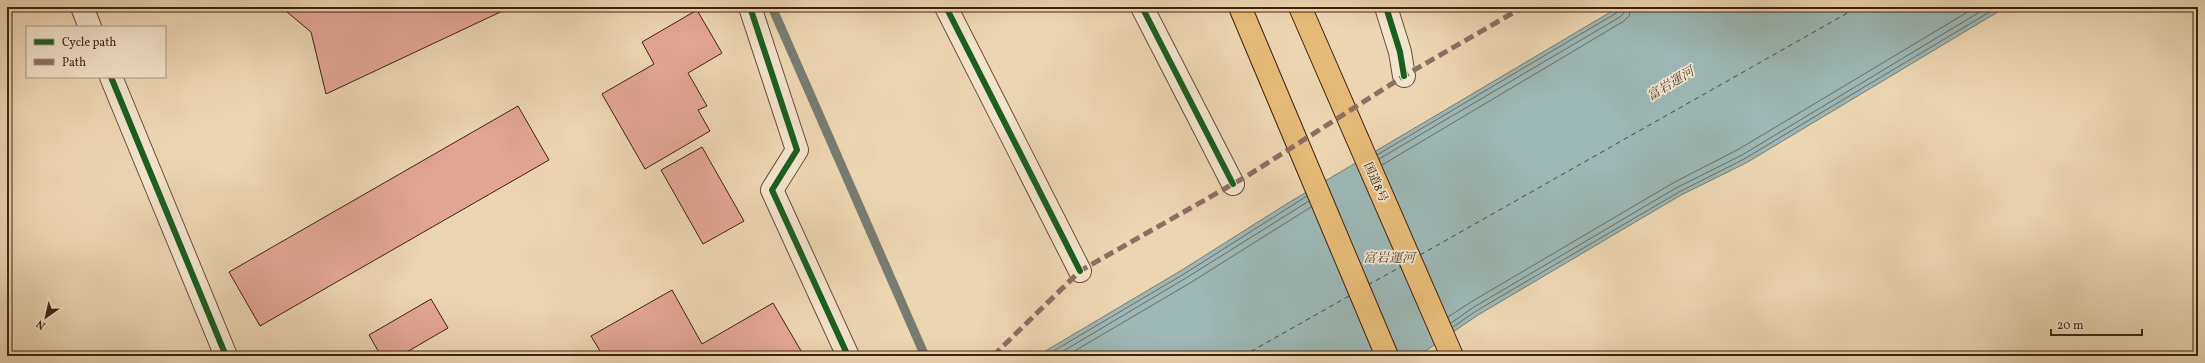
<svg xmlns="http://www.w3.org/2000/svg" width="2205" height="363" viewBox="0 0 2205 363" font-family="Vollkorn,'Noto Serif JP',serif">
<rect width="100%" height="100%" fill="#ecd6b1"/>
<filter id="stains"><feTurbulence type="fractalNoise" baseFrequency=".005" numOctaves="4"/><feColorMatrix values="0 0 0 0 .2 0 0 0 0 .09 0 0 0 0 .02 0 0 0 .5 -.17"/></filter>
<radialGradient id="worn" r=".72"><stop offset=".6" stop-color="#630" stop-opacity="0"/><stop offset="1" stop-color="#630" stop-opacity=".3"/></radialGradient>
<!-- water -->
<path fill="#9cb7b5" stroke="#787b72" d="M1619 7H2006L1746 163 1681 195 1478 315 1418 356H1037L1182 270 1288 203Z"/>
<g fill="none" stroke-linecap="round" stroke-linejoin="round">
<!-- shore -->
<g stroke="#6f6c61" stroke-width="1">
<path d="M1377 155 1618 12 1620 7"/>
<path d="M1379 159 1620 17 1624 13 1625 7"/>
<path d="M1382 165 1624 21 1629 16 1631 7"/>
<path d="M1448 317 1471 302 1673 183 1739 149 1976 7"/>
<path d="M1451 323 1474 307 1676 188 1742 155 1988 7"/>
<path d="M1453 327 1476 311 1679 192 1744 159 1998 7"/>
<path d="M1045 356 1184 274 1307 196"/>
<path d="M1055 356 1186 278 1309 201"/>
<path d="M1066 356 1190 283 1311 207"/>
</g>
<!-- stream -->
<path stroke="#787b72" stroke-width="9" d="M772 7 925 356"/>
<!-- ferry -->
<g stroke="#584737" stroke-width="1" stroke-dasharray="5 4" stroke-linecap="butt">
<path d="M1420 255 1858 7"/>
<path d="M1368 285 1402 266"/>
<path d="M1243 356 1349 296"/>
</g>
</g>
<!-- building -->
<g fill="#e3a694" stroke="#42220d">
<path d="M281 7H511L326 94 311 32Z"/>
<path d="M697 10 722 53 688 73 707 106 698 110 710 131 645 169 602 94 654 64 642 42Z"/>
<path d="M518 106 549 160 260 326 229 272Z"/>
<path d="M702 147 744 221 703 244 661 170Z"/>
<path d="M672 290 702 344 773 303 804 356H603L591 336Z"/>
<path d="M431 299 448 328 400 356H381L369 335Z"/>
</g>
<g fill="none" stroke-linecap="round" stroke-linejoin="round">
<defs>
<g id="minor">
<path d="M82 7 90 27"/>
<path d="M750 7 797 150 772 190 848 356"/>
<path d="M946 7 1080 271"/>
<path d="M1142 7 1233 184"/>
<path d="M1386 7 1400 52 1404 76"/>
<path d="M111 77 226 356"/>
</g>
<g id="trunk">
<path d="M1240 7 1387 356"/>
<path d="M1300 7 1452 356"/>
</g>
</defs>
<!-- minor casing -->
<use href="#minor" stroke="#6c4f36" stroke-width="24"/>
<!-- trunk casing -->
<use href="#trunk" stroke="#42220d" stroke-width="24"/>
<!-- minor -->
<use href="#minor" stroke="#f3e4cc" stroke-width="22"/>
<!-- trunk -->
<use href="#trunk" stroke="#e6bb78" stroke-width="22"/>
<!-- quiet -->
<path stroke="#8d6e63" stroke-width="5" stroke-dasharray="10 5" stroke-linecap="butt" d="M993 356 1080 271 1247 176 1404 76 1523 7"/>
<defs>
<g id="cycleway">
<path d="M750 7 797 150 772 190 848 356"/>
<path d="M946 7 1080 271"/>
<path d="M1142 7 1233 184"/>
<path d="M1386 7 1400 52 1404 76"/>
<path d="M111 77 226 356"/>
</g>
</defs>
<!-- cycleway casing -->
<use href="#cycleway" stroke="#f3e4cc" stroke-width="8"/>
<!-- cycleway -->
<use href="#cycleway" stroke="#1b5e20" stroke-width="6"/>
</g>
<g text-anchor="middle" stroke-width="3.5" stroke-linejoin="round" paint-order="stroke">
<!-- street labels -->
<g font-size="12" fill="#42220d" stroke="#f3e4cc">
<text transform="translate(1376 182) rotate(66)" y="4">国道8号</text>
</g>
<!-- water labels -->
<g font-size="13" font-style="italic" fill="#584737" stroke="#f3e4cc">
<text transform="translate(1670 83) rotate(-31)" y="5">富岩運河</text>
<text x="1389" y="262">富岩運河</text>
</g>
</g>
<!-- margin -->
<rect width="2205" height="363" fill="none" stroke="#ecd6b1" stroke-width="24"/>
<rect x="8" y="8" width="2189" height="347" fill="none" stroke="#42220d" stroke-width="2"/>
<rect x="12" y="12" width="2181" height="339" fill="none" stroke="#42220d"/>
<!-- legend -->
<rect x="26" y="26" width="140" height="52" fill="#f3e4cc" stroke="#ac9680"/>
<rect x="34" y="39" width="20" height="6" fill="#1b5e20" stroke="#ac9680"/>
<text x="62" y="46" font-size="12" fill="#42220d">Cycle path</text>
<rect x="34" y="59" width="20" height="6" fill="#8d6e63" stroke="#ac9680"/>
<text x="62" y="66" font-size="12" fill="#42220d">Path</text>
<!-- north arrow -->
<g transform="translate(46 317) rotate(214)" stroke="#f3e4cc" stroke-width="3" paint-order="stroke">
<path d="M0-3L7 15L0 10L-7 15Z" fill="#42220d"/>
<text y="-6" font-size="11" font-weight="bold" text-anchor="middle" fill="#42220d">N</text>
</g>
<!-- scale -->
<path d="M2051 329v6h91v-6" fill="none" stroke="#42220d" stroke-width="2"/>
<text x="2057" y="329" font-size="12" fill="#42220d" stroke="#f3e4cc" stroke-width="3" paint-order="stroke">20 m</text>
<rect width="100%" height="100%" filter="url(#stains)"/>
<rect width="100%" height="100%" fill="url(#worn)"/>
</svg>
